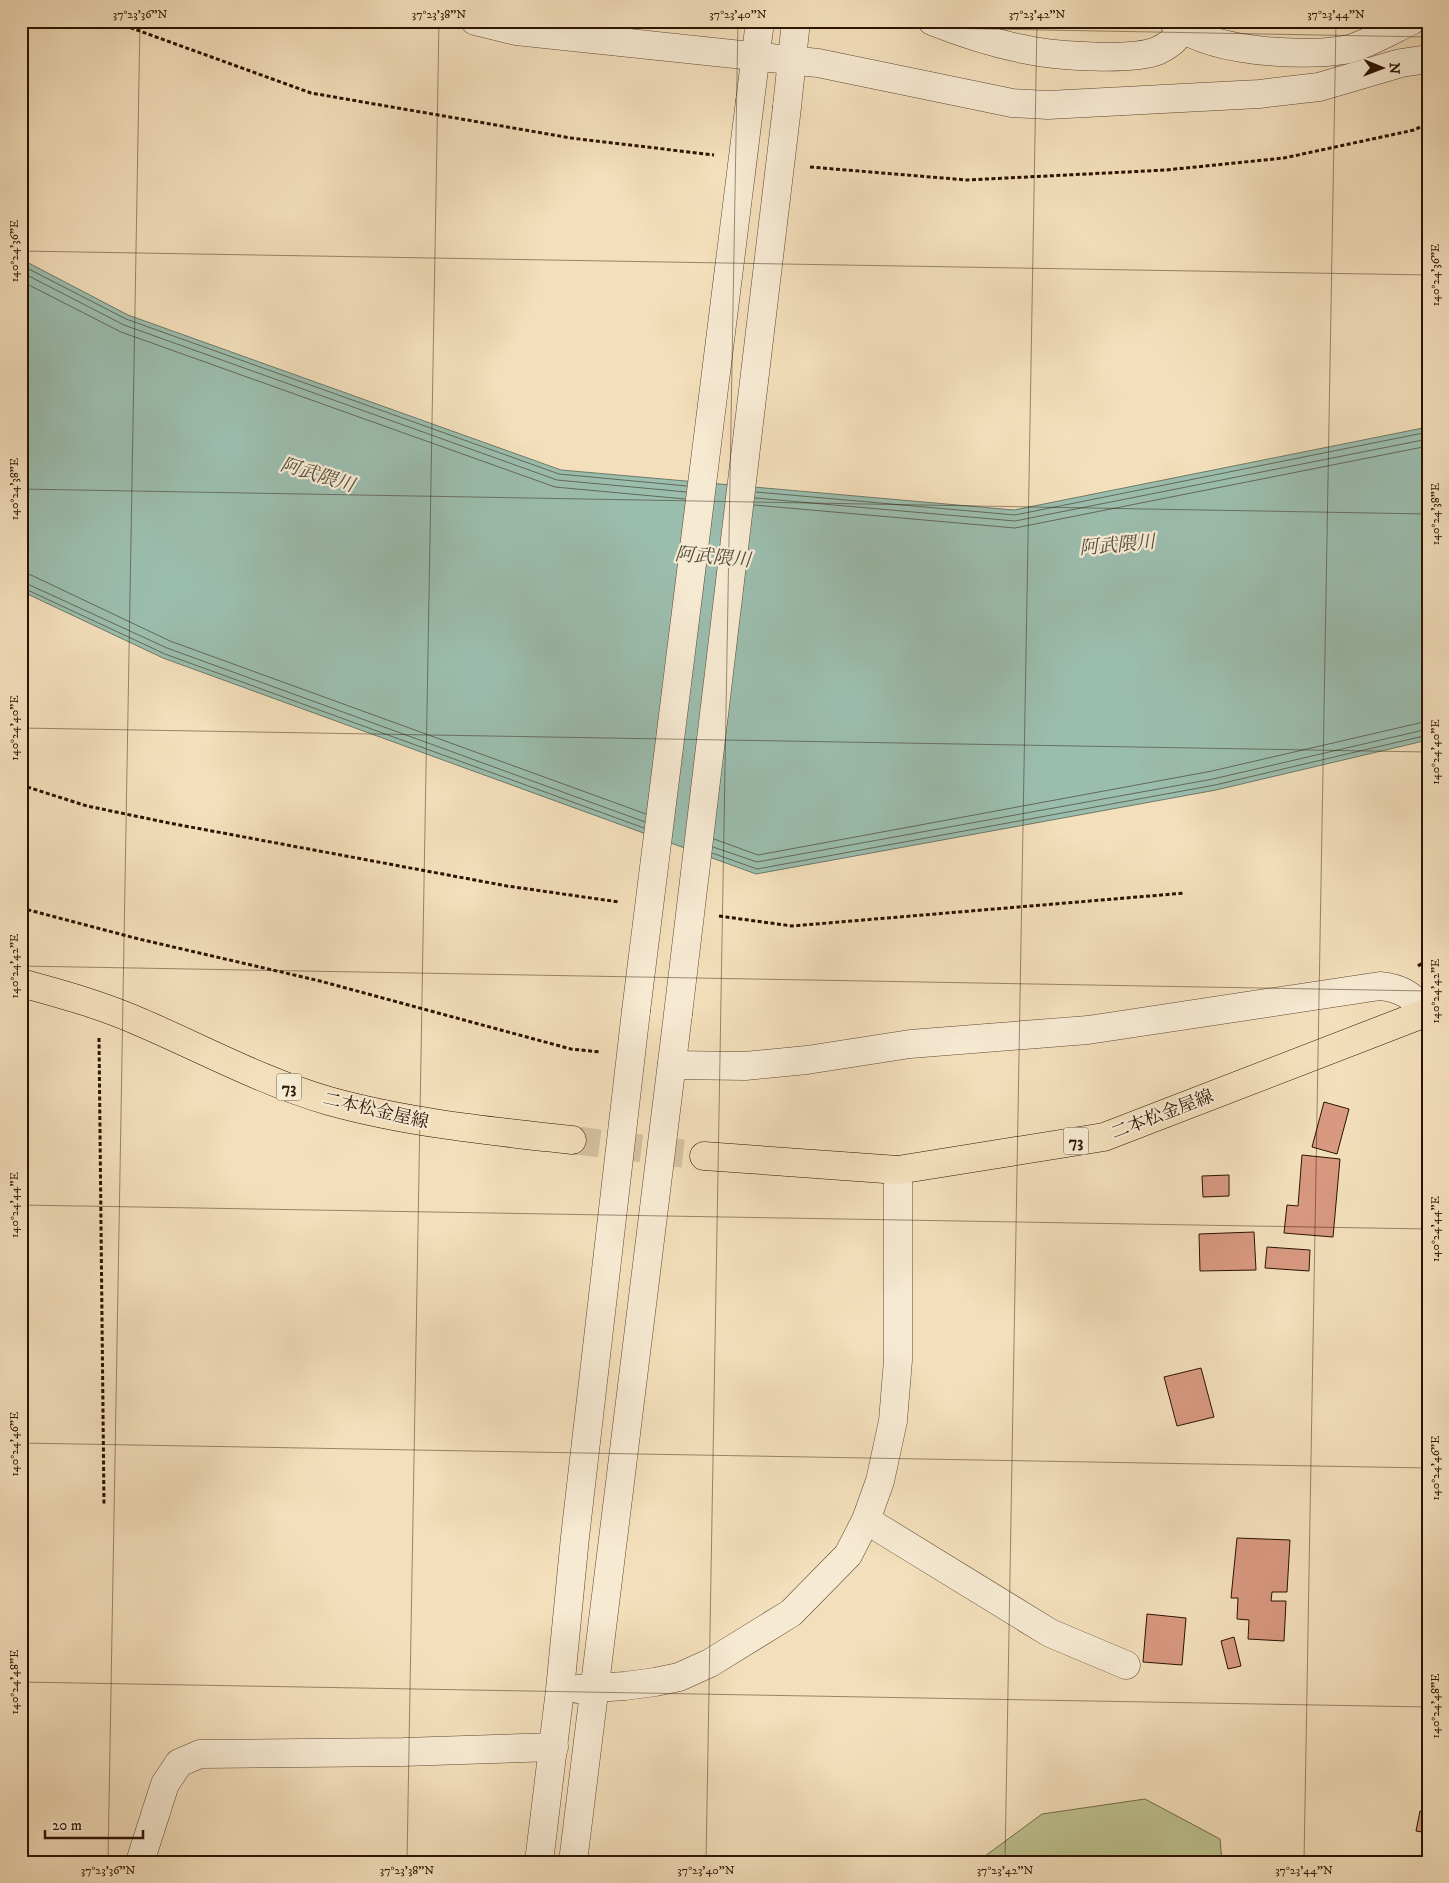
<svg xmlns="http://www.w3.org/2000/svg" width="1449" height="1883" viewBox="0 0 1449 1883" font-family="'IM FELL DW Pica','Noto Serif JP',serif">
<rect width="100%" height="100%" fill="#f3dfbb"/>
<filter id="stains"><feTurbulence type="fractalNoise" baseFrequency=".004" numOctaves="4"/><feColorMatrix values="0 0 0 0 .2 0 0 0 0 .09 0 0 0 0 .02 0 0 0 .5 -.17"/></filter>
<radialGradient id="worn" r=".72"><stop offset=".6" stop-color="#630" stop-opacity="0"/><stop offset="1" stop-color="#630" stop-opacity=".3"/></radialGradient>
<!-- green -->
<path fill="#bdc18e" stroke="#746a47" d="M1145 1799 1220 1839 1222 1862H977L1042 1814Z"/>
<!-- water -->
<path fill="#9bbdae" stroke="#6e7968" d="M21 259 128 315 561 470 1014 510 1428 427V740L1216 790 756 874 163 658 21 591Z"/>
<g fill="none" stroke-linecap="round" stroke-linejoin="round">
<!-- shore -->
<g stroke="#636857" stroke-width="1">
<path d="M21 265 126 319 559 474 687 486"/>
<path d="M21 272 124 325 557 480 686 492"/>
<path d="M21 281 121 332 555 487 685 499"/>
<path d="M756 492 1015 515 1428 432"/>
<path d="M755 498 1015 521 1428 439"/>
<path d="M754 505 1015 528 1428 446"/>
<path d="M21 573 31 575 170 641 646 814"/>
<path d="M21 581 167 648 645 822"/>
<path d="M21 587 165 654 644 828"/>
<path d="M714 839 758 855 1212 771 1428 721"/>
<path d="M713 847 757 862 1213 779 1428 729"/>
<path d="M712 853 757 869 1215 785 1428 735"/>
</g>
</g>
<!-- building -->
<g fill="#d89980" stroke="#2b1300">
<path d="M1324 1102 1349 1109 1337 1154 1312 1147Z"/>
<path d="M1302 1155 1340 1159 1333 1237 1284 1233 1287 1205 1298 1206Z"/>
<path d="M1229 1175V1196L1203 1197 1202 1176Z"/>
<path d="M1254 1232 1256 1270 1200 1271 1199 1234Z"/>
<path d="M1267 1247 1310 1250 1309 1271 1265 1268Z"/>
<path d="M1201 1368 1214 1417 1177 1426 1164 1377Z"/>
<path d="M1237 1538 1290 1540 1287 1592H1272L1271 1601H1286L1284 1641 1248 1639 1249 1620 1237 1619 1238 1598H1231Z"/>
<path d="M1147 1614 1186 1618 1182 1665 1143 1662Z"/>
<path d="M1234 1637 1241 1666 1228 1669 1221 1641Z"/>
<path d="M1420 1811 1428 1812V1833L1416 1831Z"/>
</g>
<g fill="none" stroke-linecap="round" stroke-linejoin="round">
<!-- major-tunnel -->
<path stroke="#d5c09f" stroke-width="28" stroke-dasharray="28 14" stroke-linecap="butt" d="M572 1140 704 1156"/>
<defs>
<g id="minor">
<path d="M475 21 516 31 818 63 1012 103 1048 105 1259 94 1319 87 1401 63 1428 59"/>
<path d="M932 21C962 33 996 44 1028 50 1056 56 1132 61 1157 51 1168 46 1178 39 1182 28"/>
<path d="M1173 21C1204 52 1302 57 1344 50 1362 47 1394 29 1411 21"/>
<path d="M750 101 760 21"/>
<path d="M787 107 796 21"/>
<path d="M672 1065 745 1066 807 1060 910 1044 1088 1030 1380 986C1402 988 1412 996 1427 1012"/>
<path d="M866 1520 1050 1633 1126 1665"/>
<path d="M578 1689 625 1686 655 1682 679 1677 710 1663 791 1613 848 1555 866 1520 880 1481 893 1421 898 1360V1170"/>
<path d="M140 1862 165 1784 179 1763 200 1754 403 1752 554 1747"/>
<path d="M539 1862 560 1690 575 1537 636 1011"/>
<path d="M573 1862 678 1014"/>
</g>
<g id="major">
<path d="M21 983C61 994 102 1005 140 1022 203 1049 263 1082 329 1101 408 1123 491 1131 572 1140"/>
<path d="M704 1156 898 1170 1104 1137 1428 1012"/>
</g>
</defs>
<!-- minor casing -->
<use href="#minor" stroke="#5d462f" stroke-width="29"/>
<!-- major casing -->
<use href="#major" stroke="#2b1300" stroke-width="29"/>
<!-- path -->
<g stroke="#2b1300" stroke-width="3" stroke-dasharray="4 2.5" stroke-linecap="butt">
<path d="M112 21 311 93 571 138 714 155"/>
<path d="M810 167 967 180 1166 170 1284 158 1414 130 1428 123"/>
<path d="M21 785 87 806 169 823 507 886 619 902"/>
<path d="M21 908 139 939 320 981 571 1049 600 1052"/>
<path d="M719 916 792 926 1185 893"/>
<path d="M1418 966 1428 959"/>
<path d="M99 1038 104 1505"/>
</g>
<!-- minor -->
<use href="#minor" stroke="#f7ead3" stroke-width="28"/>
<!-- major -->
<use href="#major" stroke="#f3dfbb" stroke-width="28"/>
<defs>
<g id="minor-bridge">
<path d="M636 1011 750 101"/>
<path d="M678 1014 787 107"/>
</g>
</defs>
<!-- minor-bridge casing -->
<use href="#minor-bridge" stroke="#5d462f" stroke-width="29" stroke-linecap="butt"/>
<!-- minor-bridge -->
<use href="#minor-bridge" stroke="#f7ead3" stroke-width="28"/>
</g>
<!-- ticks -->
<path fill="none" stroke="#2b1300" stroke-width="1" stroke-opacity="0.45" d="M551 21 1428 37M21 251 1428 275M21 489 1428 514M21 728 1428 752M21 966 1428 991M21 1205 1428 1229M21 1443 1428 1468M21 1682 1428 1707M108 1862 140 21M407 1862 439 21M706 1862 738 21M1005 1862 1037 21M1304 1862 1336 21"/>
<g text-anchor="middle" stroke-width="4.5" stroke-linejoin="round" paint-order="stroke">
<!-- shield labels -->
<g fill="#f7ead3" stroke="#68543f" stroke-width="1">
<rect x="276.5" y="1073.5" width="25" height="27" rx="4"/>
<rect x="1063.5" y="1127.5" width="25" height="27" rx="4"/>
</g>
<g font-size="16" font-weight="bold" fill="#2b1300">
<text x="289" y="1093">73</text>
<text x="1076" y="1147">73</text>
</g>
<!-- street labels -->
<g font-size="18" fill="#2b1300" stroke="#f7ead3">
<text transform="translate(376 1110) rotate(13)" y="6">二本松金屋線</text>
<text transform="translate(1162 1114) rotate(-21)" y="6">二本松金屋線</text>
</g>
<!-- water labels -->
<g font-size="19" font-style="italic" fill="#524e3d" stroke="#f7ead3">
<text transform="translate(318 474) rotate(17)" y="7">阿武隈川</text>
<text transform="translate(1117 544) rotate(-5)" y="7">阿武隈川</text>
<text transform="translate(713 556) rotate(5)" y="7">阿武隈川</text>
</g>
</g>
<!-- margin -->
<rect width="1449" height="1883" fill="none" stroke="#f3dfbb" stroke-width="55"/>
<!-- north arrow -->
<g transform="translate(1382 68) rotate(91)" stroke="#f7ead3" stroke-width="4" paint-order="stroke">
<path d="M0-4L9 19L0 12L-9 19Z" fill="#2b1300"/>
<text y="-8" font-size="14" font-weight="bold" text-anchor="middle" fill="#2b1300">N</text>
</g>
<!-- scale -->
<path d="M45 1830v8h98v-8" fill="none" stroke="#2b1300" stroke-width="2.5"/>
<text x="52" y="1830" font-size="15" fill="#2b1300" stroke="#f7ead3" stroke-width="4" paint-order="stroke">20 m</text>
<rect x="28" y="28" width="1394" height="1828" fill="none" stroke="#2b1300" stroke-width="2"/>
<g font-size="12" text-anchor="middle" fill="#2b1300">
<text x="140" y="18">37°23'36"N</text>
<text x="439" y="18">37°23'38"N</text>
<text x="738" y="18">37°23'40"N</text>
<text x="1037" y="18">37°23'42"N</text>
<text x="1336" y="18">37°23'44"N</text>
<text transform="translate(14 251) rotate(-90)" y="4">140°24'36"E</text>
<text transform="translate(1435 275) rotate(-90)" y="4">140°24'36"E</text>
<text transform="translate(14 489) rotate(-90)" y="4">140°24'38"E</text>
<text transform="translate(1435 514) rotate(-90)" y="4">140°24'38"E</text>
<text transform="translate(14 728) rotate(-90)" y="4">140°24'40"E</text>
<text transform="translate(1435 752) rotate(-90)" y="4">140°24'40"E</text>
<text transform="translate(14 966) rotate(-90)" y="4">140°24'42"E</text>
<text transform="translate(1435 991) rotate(-90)" y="4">140°24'42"E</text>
<text transform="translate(14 1205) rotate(-90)" y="4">140°24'44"E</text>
<text transform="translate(1435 1229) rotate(-90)" y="4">140°24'44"E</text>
<text transform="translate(14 1444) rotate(-90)" y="4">140°24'46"E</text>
<text transform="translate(1435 1468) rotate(-90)" y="4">140°24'46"E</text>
<text transform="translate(14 1682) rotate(-90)" y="4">140°24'48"E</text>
<text transform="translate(1435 1706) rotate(-90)" y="4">140°24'48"E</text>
<text x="108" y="1874">37°23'36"N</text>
<text x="407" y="1874">37°23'38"N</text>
<text x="706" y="1874">37°23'40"N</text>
<text x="1005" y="1874">37°23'42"N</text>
<text x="1304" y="1874">37°23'44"N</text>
</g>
<rect width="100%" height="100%" filter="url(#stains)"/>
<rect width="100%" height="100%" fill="url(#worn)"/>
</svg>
